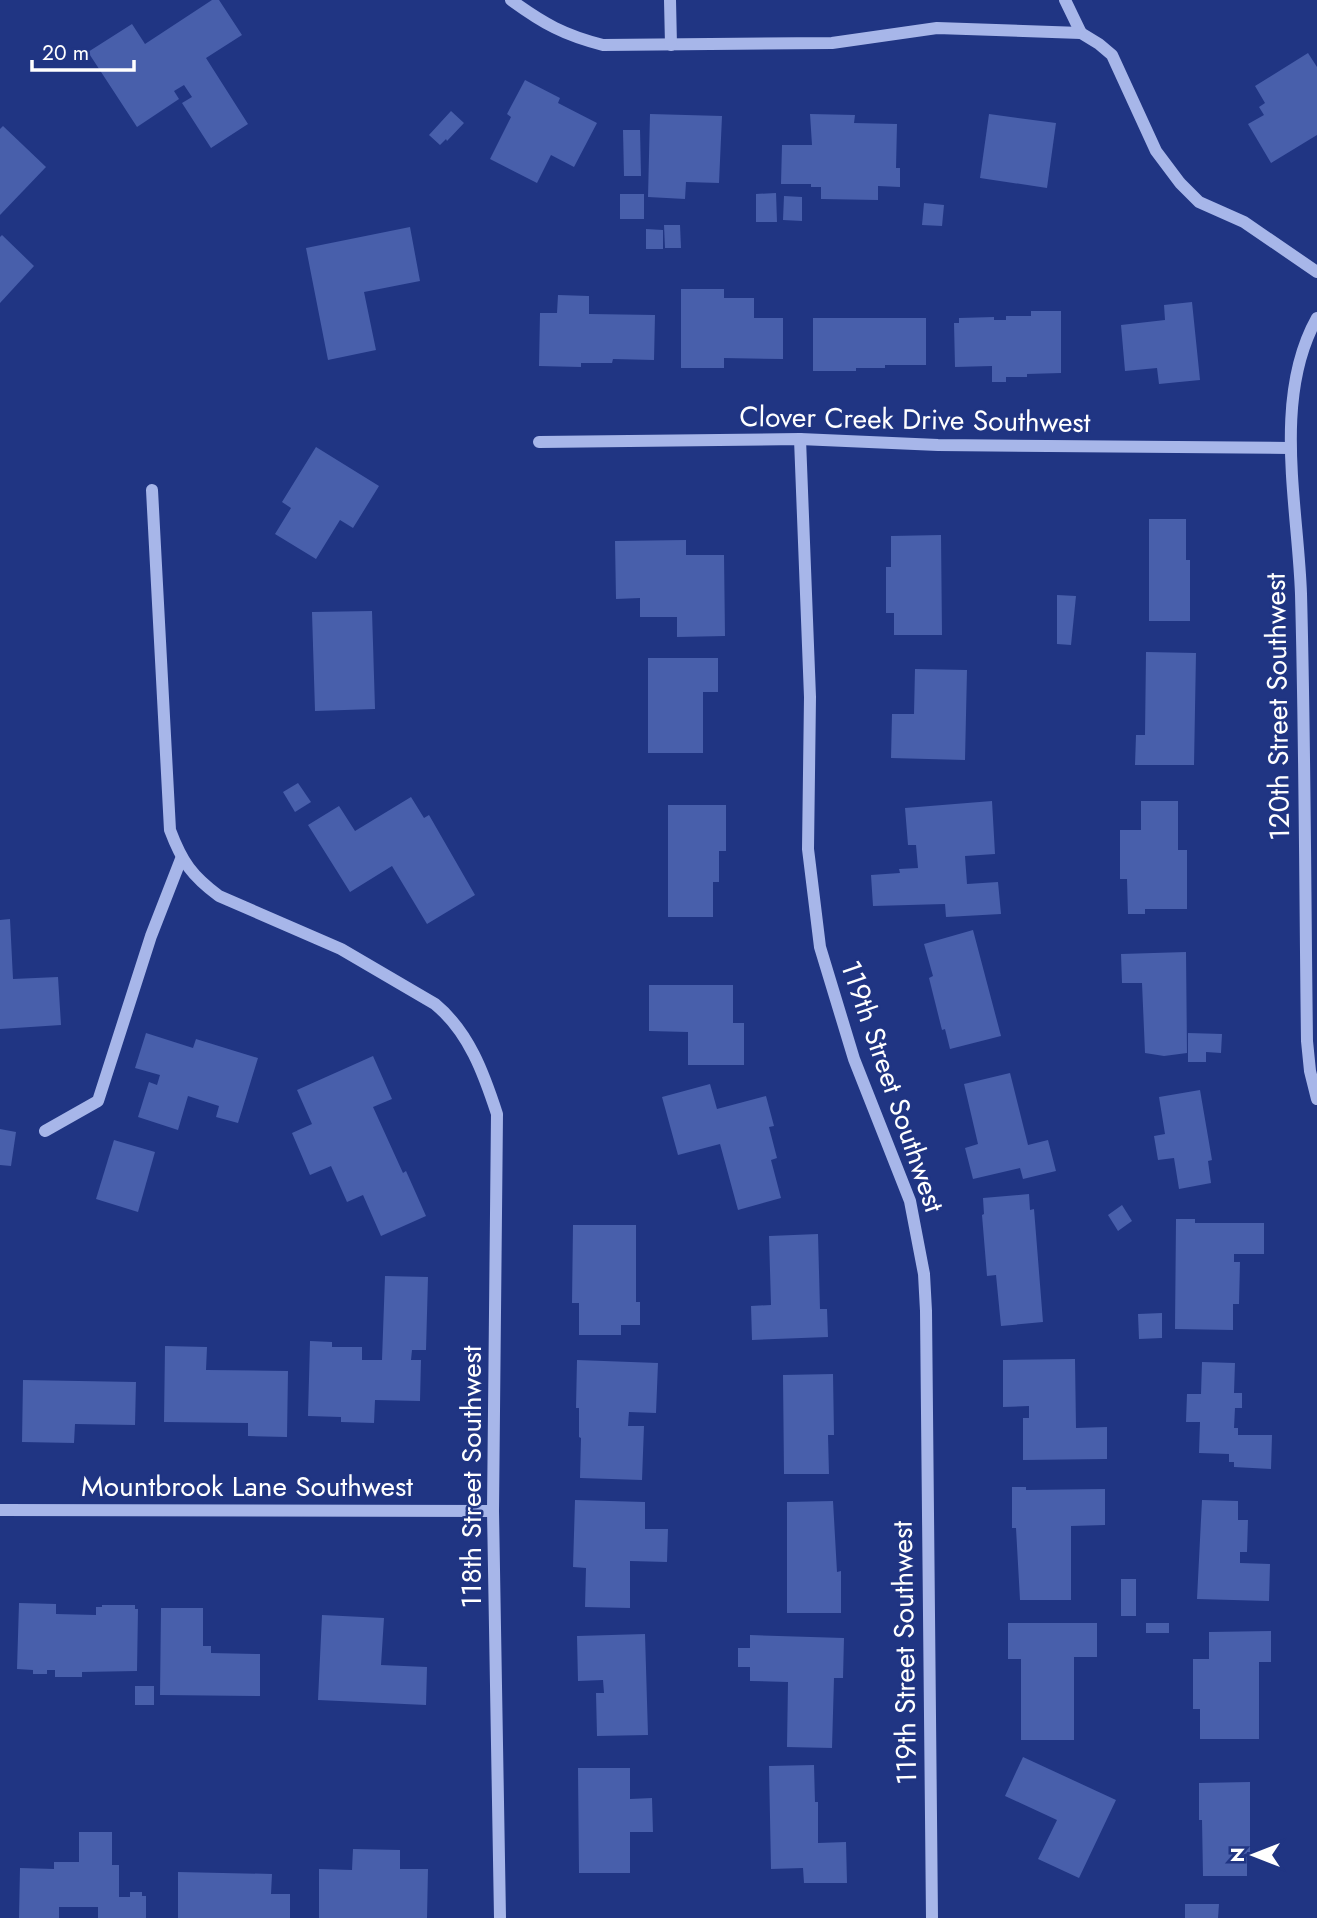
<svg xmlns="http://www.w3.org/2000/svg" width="1317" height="1918" viewBox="0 0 1317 1918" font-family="Jost,sans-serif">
<rect width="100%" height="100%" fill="#203583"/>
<!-- building -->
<g fill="#485fab">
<path d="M212 0H219L242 35 206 58 248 124 211 148 182 103 192 97 184 85 174 91 179 99 137 127 88 52 132 24 145 44Z"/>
<path d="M1308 53 1317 67V135L1271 163 1248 124 1264 115 1259 107 1265 103 1255 86Z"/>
<path d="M525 80 560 98 558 103 597 123 574 167 551 155 537 183 490 159 511 117 507 114Z"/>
<path d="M451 111 464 123 447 141 446 139 440 145 429 135Z"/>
<path d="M650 114 722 116 719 183 686 182 685 199 648 197Z"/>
<path d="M810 114 855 115 854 123 897 124 896 168H900V187L878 186V200L821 199V187H811V184H781L782 145H812Z"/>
<path d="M989 114 1056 123 1047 188 980 178Z"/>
<path d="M3 126 46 167 0 215V129Z"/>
<path d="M623 130H640L641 176H624Z"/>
<path d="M776 193 777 222H756V194Z"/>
<rect x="620" y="194" width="24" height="25"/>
<path d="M784 196 802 197V221L783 220Z"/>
<path d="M924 203 944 205 942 226 922 225Z"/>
<path d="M664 225H680L681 248H665Z"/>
<path d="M410 227 420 281 364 292 376 350 328 360 306 248Z"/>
<path d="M646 229 663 230V249H646Z"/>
<path d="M2 235 34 266 0 303V237Z"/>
<path d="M681 289H724V298H754V318H783V359L724 358V368H681Z"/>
<path d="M558 295 589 296V314L655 315 654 360 613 359 612 363H581V367L539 366 540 313H557Z"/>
<path d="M1192 302 1200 380 1159 384 1157 368 1125 371 1121 325 1165 320 1164 305Z"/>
<path d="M1031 311H1061V373L1027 374V377H1006V382H992V366L955 367 954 323H959V318L994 317V320H1006V316H1031Z"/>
<path d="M813 318H926V365H885V368H856V371H813Z"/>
<path d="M316 447 379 486 353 528 340 520 316 559 275 534 291 508 282 502Z"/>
<path d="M1149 519H1186V560H1190V621H1149Z"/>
<path d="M941 535 942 635H894V613H886V567H891V536Z"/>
<path d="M686 540V555H724L725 636 677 637V617H640V598L616 599 615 541Z"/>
<path d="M1057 595 1076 596 1071 645 1057 644Z"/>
<path d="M372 611 375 709 315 711 312 612Z"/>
<path d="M1146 652 1196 653 1194 765H1135L1136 735H1145Z"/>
<path d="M648 658H718V692H703V753H648Z"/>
<path d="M915 669 967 670 965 760 891 758 892 714H914Z"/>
<path d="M298 783 311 802 295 812 283 792Z"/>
<path d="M411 797 424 818 429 815 475 895 427 924 392 866 350 892 308 825 339 806 355 831Z"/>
<path d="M992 801 995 854 965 856 967 884 998 882 1001 914 946 917 945 904 873 906 871 875 900 873 899 869 918 868 916 845H908L905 808Z"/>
<path d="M1141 801H1178V850H1187V909H1145V914H1128L1127 879H1120V830H1141Z"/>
<path d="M668 805H726V851H719V882H713V917H668Z"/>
<path d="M10 919 13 979 58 977 61 1025 0 1029V920Z"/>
<path d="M973 930 1001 1036 950 1049 945 1029 942 1030 929 978 933 976 924 944Z"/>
<path d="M1186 952 1187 1053 1164 1056 1145 1053 1142 983H1122L1121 954Z"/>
<path d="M649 985H733V1023H744V1065H688V1032L649 1031Z"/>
<path d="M146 1033 193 1048 196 1039 258 1058 238 1123 216 1117 219 1106 188 1096 178 1130 138 1117 149 1082 157 1085 160 1075 135 1068Z"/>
<path d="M1188 1033 1222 1034 1221 1053 1206 1052V1062H1188Z"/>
<path d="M373 1056 392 1099 373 1107 403 1173 406 1171 426 1216 381 1236 363 1195 347 1202 331 1166 310 1175 292 1133 312 1124 297 1090Z"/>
<path d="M1010 1073 1028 1145 1048 1140 1056 1171 1023 1179 1020 1168 973 1179 965 1148 978 1144 964 1084Z"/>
<path d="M710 1084 717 1109 766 1096 774 1126 769 1127 777 1158 771 1160 781 1198 738 1210 720 1144 678 1155 662 1097Z"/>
<path d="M1200 1090 1212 1160 1208 1161 1211 1183 1179 1189 1174 1158 1158 1160 1154 1136 1165 1134 1159 1097Z"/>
<path d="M0 1129 16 1132 11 1166 0 1165Z"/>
<path d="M114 1140 155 1152 138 1212 96 1199Z"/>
<path d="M1029 1194 1030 1210 1034 1209 1043 1322 1001 1326 996 1275 987 1276 982 1215 984 1214 983 1198Z"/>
<path d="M1122 1205 1132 1221 1118 1231 1108 1215Z"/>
<path d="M1176 1219H1195V1223H1264V1254H1234V1262H1240L1239 1304H1233V1330L1175 1329Z"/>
<path d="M573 1225H636V1302H640V1325H621V1335H579V1303H572Z"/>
<path d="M818 1234 820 1309H827L828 1337 752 1340 751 1306 771 1305 769 1236Z"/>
<path d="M385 1276 428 1277 426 1350H412L411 1360H421L420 1401 375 1400 374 1423 341 1422V1417L308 1416 310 1341 332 1342V1347H362V1360H382Z"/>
<path d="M1162 1313V1338L1139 1339 1138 1314Z"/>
<path d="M165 1346 207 1347 206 1370 288 1371 287 1437 248 1436V1423L164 1422Z"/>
<path d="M1075 1359 1076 1428 1107 1427V1459L1023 1460V1418H1029V1406L1003 1407V1360Z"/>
<path d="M577 1360 658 1363 656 1413 629 1412 628 1426H644L642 1480 580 1478 581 1438 579 1437V1408H576Z"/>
<path d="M1202 1362 1235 1363 1234 1393H1242V1408H1235L1234 1428H1238V1435H1272L1271 1469 1234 1467V1462H1229V1454L1199 1453 1200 1422H1186L1187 1394H1201Z"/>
<path d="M833 1374 834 1435H828L829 1474H784L783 1375Z"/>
<path d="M23 1380 136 1382 135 1425 75 1424 74 1443 22 1442Z"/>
<path d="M1012 1487H1026V1490L1105 1489V1525L1071 1526V1600H1020L1016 1528H1012Z"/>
<path d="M575 1500 645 1502V1529H668L667 1562 630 1561V1608L585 1607 586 1568 573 1567Z"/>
<path d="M1202 1500 1238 1501V1520H1248L1247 1552H1240V1563L1270 1564 1269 1601 1197 1599Z"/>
<path d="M833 1501 837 1572 841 1571V1613H787V1502Z"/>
<rect x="1121" y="1579" width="15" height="37"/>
<path d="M19 1603 56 1604V1614L96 1615V1607H102V1605H135V1609H138L137 1671 82 1672V1677H55V1670H47V1674H33V1670L17 1669Z"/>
<path d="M161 1608H203V1646H211V1653L260 1654V1696L160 1695Z"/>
<path d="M322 1615 384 1618 381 1665 427 1667 426 1705 318 1700Z"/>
<path d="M1008 1623H1097V1657H1074V1740H1021V1659H1008Z"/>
<rect x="1146" y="1623" width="23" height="10"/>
<path d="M1271 1631V1662H1259V1739H1200V1709H1193V1659H1209V1632Z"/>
<path d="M645 1634 648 1735 597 1736 596 1693H604L603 1680 578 1681 577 1636Z"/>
<path d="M750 1635 844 1638 843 1678H834L832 1748 787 1747 788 1682 750 1681V1667H738V1648H750Z"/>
<rect x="135" y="1686" width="19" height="19"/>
<path d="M1023 1757 1116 1800 1079 1878 1038 1859 1057 1820 1005 1796Z"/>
<path d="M814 1765 815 1802H818V1843L846 1842 847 1883H804L803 1868 771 1869 769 1766Z"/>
<path d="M578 1768H630V1799L652 1798 653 1832H630V1873H579Z"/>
<path d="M1250 1782V1852H1247V1876H1203L1202 1820H1199V1783Z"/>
<path d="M79 1832H112V1865H119V1897H130V1892H142V1896H146V1918H98V1907H59V1918H19L20 1868 54 1869V1862H79Z"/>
<path d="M353 1849 400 1850V1869H428L427 1918H319V1869L352 1870Z"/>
<path d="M178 1872 272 1874 271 1894H290V1918H178Z"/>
<path d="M1185 1904H1219L1218 1918H1185Z"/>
</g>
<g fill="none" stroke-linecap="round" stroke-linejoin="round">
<!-- minor -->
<g stroke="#a7b6e9" stroke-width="12">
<path d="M511 0C544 24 564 35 603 45L832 43 937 28 1081 33 1099 44 1112 55 1156 151 1180 183 1199 202 1244 222 1317 272"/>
<path d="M670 0 671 45"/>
<path d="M1065 0 1081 33"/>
<path d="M1317 318C1272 398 1298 506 1301 594 1305 743 1305 892 1307 1041L1310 1071 1317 1099"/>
<path d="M800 439 810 697 808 849 820 947 854 1059 910 1201 924 1274 926 1311 932 1918"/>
<path d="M539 442 800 439 938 445 1290 448"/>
<path d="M152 490 170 830C182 862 192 876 219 896L341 949 435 1004C469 1032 484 1074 497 1114L493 1511 500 1918"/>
<path d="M45 1131 98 1101 151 936 181 859"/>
<path d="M0 1510 493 1511"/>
</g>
</g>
<g text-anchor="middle" stroke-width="5" stroke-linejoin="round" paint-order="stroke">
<!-- street labels -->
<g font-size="28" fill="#fff" stroke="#203583">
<text transform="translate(915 419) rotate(1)" y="10">Clover Creek Drive Southwest</text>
<text transform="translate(1277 707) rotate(-91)" y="10">120th Street Southwest</text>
<text transform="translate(893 1086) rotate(71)" y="10">119th Street Southwest</text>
<text transform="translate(471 1477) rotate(-90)" y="10">118th Street Southwest</text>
<text x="247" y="1496">Mountbrook Lane Southwest</text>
<text transform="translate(904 1653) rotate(-91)" y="10">119th Street Southwest</text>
</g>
</g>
<!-- north arrow -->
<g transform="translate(1254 1855) rotate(270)" stroke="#203583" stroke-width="5" paint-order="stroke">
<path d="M0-5L12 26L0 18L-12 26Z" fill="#ffffff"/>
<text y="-10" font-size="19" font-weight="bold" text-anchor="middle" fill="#ffffff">N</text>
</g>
<!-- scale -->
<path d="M32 60v10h102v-10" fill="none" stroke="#ffffff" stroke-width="3.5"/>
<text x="42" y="60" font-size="21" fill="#ffffff" stroke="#203583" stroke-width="5" paint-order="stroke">20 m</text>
</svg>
